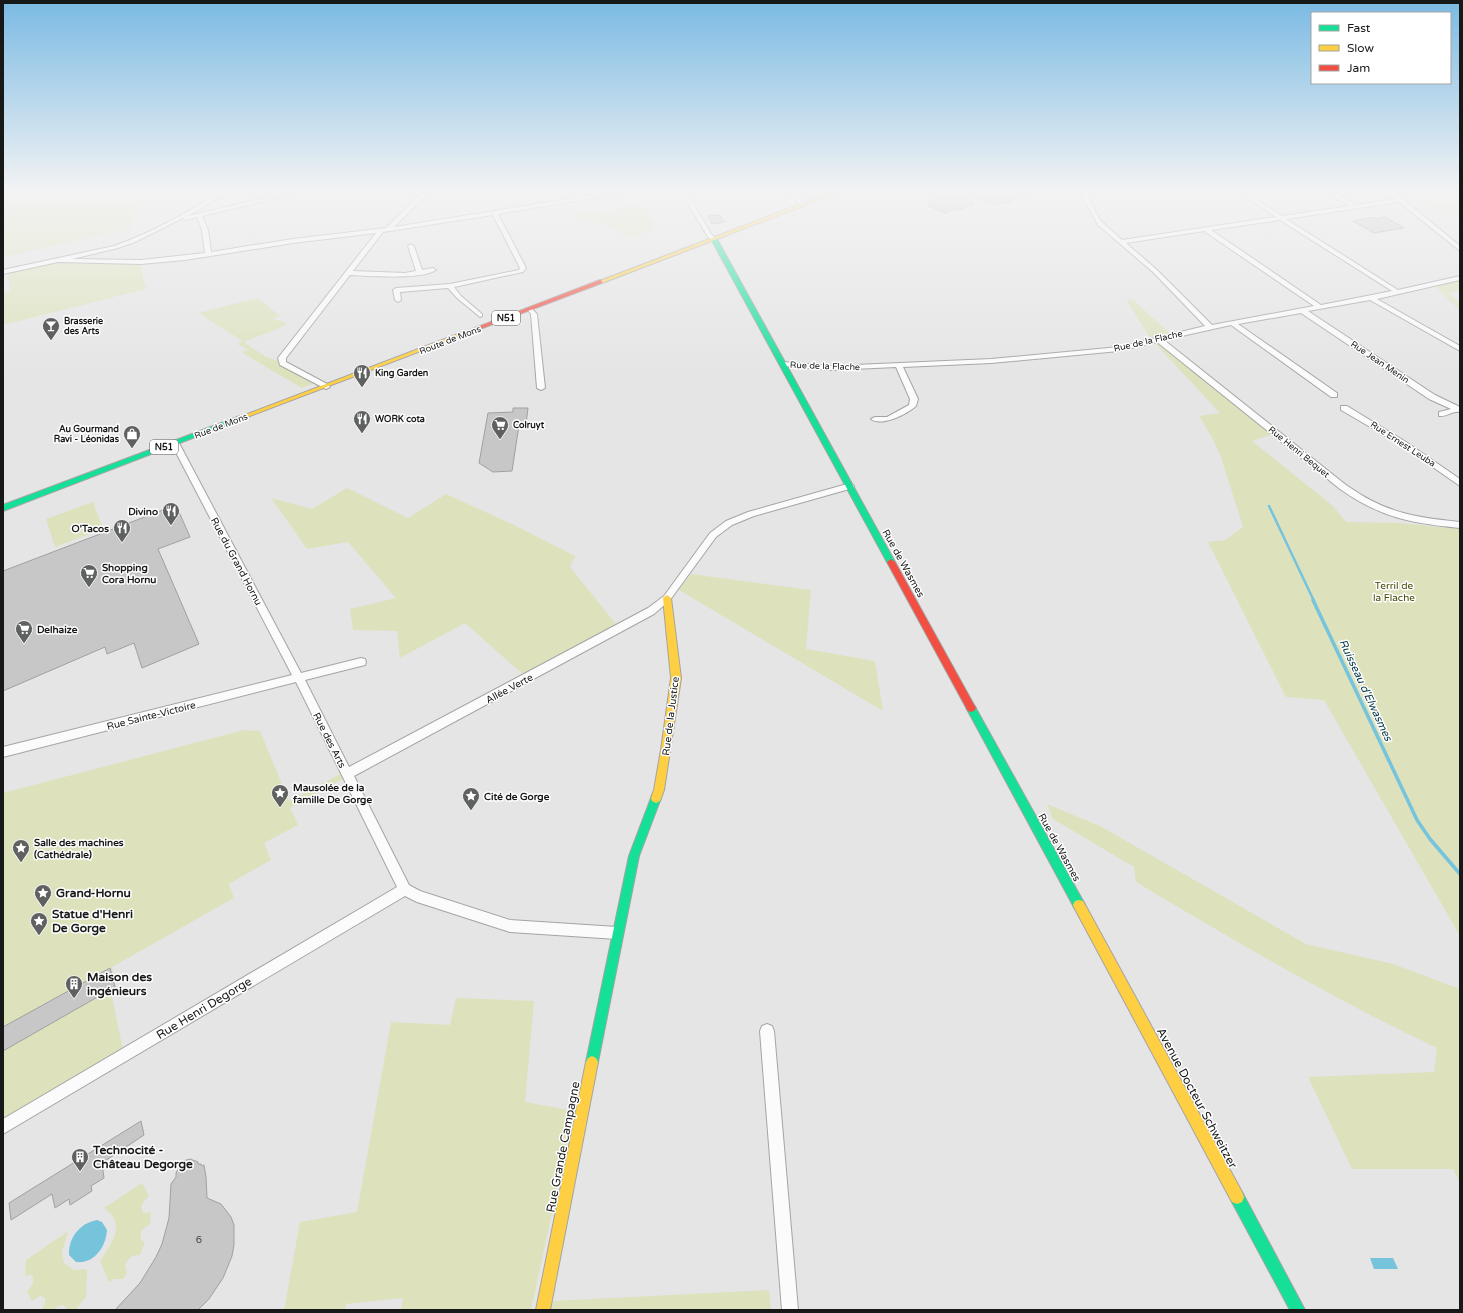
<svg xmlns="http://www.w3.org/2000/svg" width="1463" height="1313" viewBox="0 0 1463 1313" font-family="'Varela Round',sans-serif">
<rect width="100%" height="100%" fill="#e5e5e6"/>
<!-- green -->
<g fill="#dde2bd">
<path d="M3 190H159L170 195 136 209 129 230 108 233 3 257Z"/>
<path d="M1398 190H1460V215H1440Z"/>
<path d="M642 204 649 212 655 229 632 237 589 220 578 221 577 214Z"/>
<path d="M66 262 140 264 146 289 3 325V293L10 291 8 274C26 266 47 263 66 262Z"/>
<path d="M1460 280V290L1448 294 1460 302V314L1458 309 1435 286Z"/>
<path d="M258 298 280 316 269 320 274 319 287 323 282 327 244 342 266 357 282 362 318 382 302 388 241 352 249 350 237 344 243 341 198 313Z"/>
<path d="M1126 300H1133L1172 335 1156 339 1273 434 1252 441 1333 506 1346 522 1399 523 1460 529V936L1324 700 1286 697 1208 542 1225 540 1243 527 1221 457 1212 437 1199 416 1220 413 1151 339Z"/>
<path d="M347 488 408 518 446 494 516 526 575 556 570 567 619 628 527 678 465 623 400 658 397 631 353 630 350 609 396 598 348 542 307 549 271 498 312 509Z"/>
<path d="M93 502 103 529 55 547 46 519Z"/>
<path d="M691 574 811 590 806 649 875 661 883 711 679 590Z"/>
<path d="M244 730 260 731 289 801 346 771 348 776 290 808 298 825 264 843 271 860 229 884 234 898 112 967 116 987 111 992 124 1055 3 1127V793Z"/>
<path d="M1047 804 1100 826 1306 944 1393 964 1460 989V1183L1453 1169H1352L1308 1077 1434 1072 1437 1048C1333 999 1235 941 1136 882L1134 867 1053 819Z"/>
<path d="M456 998 534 1001 525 1102 574 1111 531 1310H401L403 1298 346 1304 345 1310H284L300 1222 357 1212 391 1022 450 1025Z"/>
<path d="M142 1183 149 1196 144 1201 141 1207 143 1213 151 1212 150 1224C143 1228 139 1232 141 1240L145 1242 140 1255C131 1255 129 1258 125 1265L127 1273 123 1279H114L109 1282 100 1261C112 1243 127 1224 104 1208Z"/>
<path d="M67 1232V1235L62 1252 64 1263 73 1270 87 1269 86 1298 83 1300 76 1310H67L64 1305 58 1306 54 1310 42 1309 45 1304V1298L40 1296 32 1301 27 1291C32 1286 35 1282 32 1275L25 1276 26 1260Z"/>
<path d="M769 1290 771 1310H550L552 1301Z"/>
</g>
<!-- water -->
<g fill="#76c3dc">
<path d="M97 1220 102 1222 107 1230C106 1247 94 1264 76 1262L69 1255C68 1238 80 1223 97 1220Z"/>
<path d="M1370 1258H1393L1398 1269H1374Z"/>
</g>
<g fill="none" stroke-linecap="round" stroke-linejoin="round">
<!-- stream-far1 -->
<path stroke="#76c3dc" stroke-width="2.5" d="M1269 506 1314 601"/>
<!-- stream -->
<path stroke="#76c3dc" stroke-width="3.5" d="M1313 600 1417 820 1430 839 1460 874"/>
</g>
<!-- building -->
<g fill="#c8c7c8" stroke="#a1a0a1">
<path d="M922 190H1035L1005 204 1002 202 995 205 969 194 973 204 959 210 956 209 945 213 928 206 932 204 927 202 938 197Z"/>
<path d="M720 215 724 222 712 224 708 216Z"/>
<path d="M1374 217 1376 219 1385 217 1404 228 1374 233 1353 221Z"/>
<path d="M513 408H528L526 424 519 425 512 471 493 472 479 463 488 413 513 412Z"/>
<path d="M176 505 190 537 158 549 199 644 142 668 134 643 107 654 105 647 3 691V571Z"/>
<path d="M110 968 115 987 3 1051V1027Z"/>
<path d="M141 1121 144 1135 102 1163 104 1178 91 1186 92 1191 70 1205 69 1199 55 1208 52 1194 11 1220 9 1203Z"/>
<path d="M190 1159 198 1162V1164H201L202 1166 204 1165 206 1177 207 1198 221 1204 231 1217 234 1225V1245L232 1256 223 1278 209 1299 198 1310H115L140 1283 156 1257 162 1244 169 1218 171 1184 176 1177V1173L180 1165 183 1161Z"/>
</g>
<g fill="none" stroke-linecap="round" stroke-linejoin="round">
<defs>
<g id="street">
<path d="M225 190H232L188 216 298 190H309L202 216 208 230 211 252 293 239 386 228 425 190H431L394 227 625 190H640L498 214 526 268 523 272 454 287 461 296 482 314V316L480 317 457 298 448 288 400 292 401 300 398 302 395 300 393 290 396 288 450 284 519 270 520 268 493 215 383 232 353 271 405 273 416 271 408 246 411 244 414 246 422 270 433 268 436 270C421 280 370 276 350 275L286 358V362L329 385 330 387 326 389 280 365 278 358 376 233 293 243 185 260 141 264 58 262 3 274V270L114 246C154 232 189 211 225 190ZM197 217 202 230 205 253 141 260 72 259 118 248 135 242 183 218 186 220Z"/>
<path d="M680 190H685L712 235 717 239 716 240H712L708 237Z"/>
<path d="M787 190H792L805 204V206H801Z"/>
<path d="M1079 190H1106L1087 194 1100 220 1122 240 1276 217 1235 190H1241L1282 216 1350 206 1324 190H1331L1356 205 1396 199 1386 190H1392L1460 246V251L1399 202 1286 219 1398 290 1460 276V280L1377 299 1460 346V351L1370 300 1308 311 1435 395 1460 407V412C1453 410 1447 417 1439 416V412L1451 409 1429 399 1301 313 1238 324 1337 393V397H1331L1231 325 1164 340 1346 485C1386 513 1413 517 1460 522V528C1411 523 1381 518 1340 489L1157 342 1119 351 991 363 903 367 918 399 916 406C907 414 882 427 871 419L875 417H887L909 405 910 399 896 367 832 370 783 366 779 364 783 362 832 366 991 359 1119 347 1205 326 1153 272 1098 225ZM1280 220 1392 291 1321 305 1211 230ZM1204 231 1314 306 1212 325 1157 270 1126 243Z"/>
<path d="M530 307 537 314 545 388 541 390 537 388 531 314 527 309Z"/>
<path d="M1341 406H1347L1406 442 1460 479V486L1401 445 1341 410Z"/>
<path d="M172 441H178L179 443 301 673 361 658 365 659 366 662 365 665 305 680 349 767 648 608 664 596 710 533 726 521 748 512 847 484 850 483 854 486 853 488 754 516 732 525 716 537 670 600 654 614 354 776 409 885 420 891 510 920 617 927 621 929 623 933 621 937 617 939 510 932 417 902 405 896 3 1134V1119L397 887 296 682 3 757V747L292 675 171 443Z"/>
<path d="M767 1024 772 1026 774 1031 798 1310H782L760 1031 762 1026Z"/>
</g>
<g id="fast">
<path d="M712 238 717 239 895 562 894 564 891 565 887 562 711 239Z"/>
<path d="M240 416 242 417V419L3 511V505Z"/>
<path d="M971 704 974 705 1083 901 1085 905 1083 909 1079 910 1075 909 968 711 966 708 968 705Z"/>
<path d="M656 793 660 795 661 798 639 856 598 1062 596 1066 592 1068 588 1066 586 1062 629 856 651 798 652 795Z"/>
<path d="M1237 1190 1242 1192 1305 1310H1290L1232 1202 1230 1197 1232 1192Z"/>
</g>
<g id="slow">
<path d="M837 190H845L602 283 597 282Z"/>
<path d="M463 332 468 333 242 419H238L237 418Z"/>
<path d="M667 595 671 598 681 678 664 790 660 801 656 803 652 801 651 798 654 790 661 750 671 678 663 598Z"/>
<path d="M1079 900 1083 901 1242 1192 1244 1197 1242 1202 1237 1204 1232 1202 1075 909 1073 905 1075 901Z"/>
<path d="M592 1056 596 1058 598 1062 550 1310H536L586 1062 588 1058Z"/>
</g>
<g id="jam">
<path d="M600 280 602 281V283L467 334 462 333Z"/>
<path d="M891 559 895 562 974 705 976 708 974 711 971 712 968 711 887 562Z"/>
</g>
</defs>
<!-- street casing -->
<use href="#street" stroke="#a4a4a5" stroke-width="2"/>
<!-- fast casing -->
<use href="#fast" stroke="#a4a4a5" stroke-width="2"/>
<!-- slow casing -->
<use href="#slow" stroke="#a4a4a5" stroke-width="2"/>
<!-- jam casing -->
<use href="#jam" stroke="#a4a4a5" stroke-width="2"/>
<!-- street -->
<use href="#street" fill="#fbfbfb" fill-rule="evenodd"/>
<!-- fast -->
<use href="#fast" fill="#16e098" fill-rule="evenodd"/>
<!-- slow -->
<use href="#slow" fill="#ffcf43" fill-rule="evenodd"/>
<!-- jam -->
<use href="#jam" fill="#f24e42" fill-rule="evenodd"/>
</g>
<!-- sky -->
<linearGradient id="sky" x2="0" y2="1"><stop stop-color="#7abae3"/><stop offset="0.51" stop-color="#f3f3f4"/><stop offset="1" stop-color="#f3f3f4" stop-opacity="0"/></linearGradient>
<rect width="1463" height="374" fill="url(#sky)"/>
<!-- icons -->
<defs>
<symbol id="bar-pin" viewBox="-11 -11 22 30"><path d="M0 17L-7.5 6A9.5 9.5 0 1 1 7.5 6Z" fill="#5f6060" stroke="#fff"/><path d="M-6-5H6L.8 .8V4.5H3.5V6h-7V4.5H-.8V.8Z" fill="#fff"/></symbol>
<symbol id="restaurant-pin" viewBox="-11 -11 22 30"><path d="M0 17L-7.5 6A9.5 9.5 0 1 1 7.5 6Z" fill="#5f6060" stroke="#fff"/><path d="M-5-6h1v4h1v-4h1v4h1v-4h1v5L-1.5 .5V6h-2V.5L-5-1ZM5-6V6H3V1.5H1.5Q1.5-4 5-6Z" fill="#fff"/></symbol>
<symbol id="supermarket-pin" viewBox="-11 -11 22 30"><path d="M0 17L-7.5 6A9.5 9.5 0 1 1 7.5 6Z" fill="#5f6060" stroke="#fff"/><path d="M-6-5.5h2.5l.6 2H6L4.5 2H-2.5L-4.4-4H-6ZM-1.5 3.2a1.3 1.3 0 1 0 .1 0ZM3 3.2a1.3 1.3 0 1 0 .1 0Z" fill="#fff"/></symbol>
<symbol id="shop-pin" viewBox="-11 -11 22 30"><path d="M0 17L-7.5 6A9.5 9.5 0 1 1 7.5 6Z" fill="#5f6060" stroke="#fff"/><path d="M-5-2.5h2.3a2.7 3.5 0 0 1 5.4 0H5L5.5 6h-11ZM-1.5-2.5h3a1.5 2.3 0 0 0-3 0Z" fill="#fff"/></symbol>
<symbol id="sight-pin" viewBox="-11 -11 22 30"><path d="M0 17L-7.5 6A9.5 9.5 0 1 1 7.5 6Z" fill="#5f6060" stroke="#fff"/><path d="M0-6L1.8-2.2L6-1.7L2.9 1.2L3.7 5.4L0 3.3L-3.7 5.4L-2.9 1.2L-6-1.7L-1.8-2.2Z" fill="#fff"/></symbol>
<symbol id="building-pin" viewBox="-11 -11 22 30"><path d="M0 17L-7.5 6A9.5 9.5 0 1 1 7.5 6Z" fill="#5f6060" stroke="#fff"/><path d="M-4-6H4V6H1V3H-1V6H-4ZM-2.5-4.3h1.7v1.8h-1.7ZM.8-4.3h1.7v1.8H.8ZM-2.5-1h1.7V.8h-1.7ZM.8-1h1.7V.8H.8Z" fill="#fff"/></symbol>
</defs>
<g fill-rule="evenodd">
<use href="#bar-pin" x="41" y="316" width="20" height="27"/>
<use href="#restaurant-pin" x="352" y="363" width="20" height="27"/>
<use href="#restaurant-pin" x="352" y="409" width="20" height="27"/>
<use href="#supermarket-pin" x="490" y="415" width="20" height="27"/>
<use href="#shop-pin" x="122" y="424" width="20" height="27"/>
<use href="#restaurant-pin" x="161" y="501" width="20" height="27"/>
<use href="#restaurant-pin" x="112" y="518" width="20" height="27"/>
<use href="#supermarket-pin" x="79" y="563" width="20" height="27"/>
<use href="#supermarket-pin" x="14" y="619" width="20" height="27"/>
<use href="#sight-pin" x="270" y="783" width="20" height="27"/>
<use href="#sight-pin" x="461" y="786" width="20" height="27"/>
<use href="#sight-pin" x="11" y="838" width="20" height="27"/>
<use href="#sight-pin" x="33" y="883" width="20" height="27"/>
<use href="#sight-pin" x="29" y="911" width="20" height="27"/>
<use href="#building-pin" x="64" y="974" width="20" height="27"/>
<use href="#building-pin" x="70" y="1147" width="20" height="27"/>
</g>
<g text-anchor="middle" stroke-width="3" stroke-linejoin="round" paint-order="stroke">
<!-- shield labels -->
<g fill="#fff" stroke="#5d5d5d" stroke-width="1">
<rect x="492" y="311" width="28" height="14" rx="3"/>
<rect x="150" y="440" width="28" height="14" rx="3"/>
</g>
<g font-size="9" font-weight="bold" fill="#171818">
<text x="506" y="321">N51</text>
<text x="164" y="450">N51</text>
</g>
<!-- far-poi labels -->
<g font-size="9" font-weight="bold" fill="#171818" stroke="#fff" text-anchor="start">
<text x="64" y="324">Brasserie<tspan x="64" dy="10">des Arts</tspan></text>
<text x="375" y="376">King Garden</text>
<text x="375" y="422">WORK cota</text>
<text x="513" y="428">Colruyt</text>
<text x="119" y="432" text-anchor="end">Au Gourmand<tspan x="119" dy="10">Ravi - Léonidas</tspan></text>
</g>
<!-- far-street labels -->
<g font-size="9" fill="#171818" stroke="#fff">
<text transform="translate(450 340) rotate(-21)" y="3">Route de Mons</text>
<text transform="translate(1148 341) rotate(-13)" y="3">Rue de la Flache</text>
<text transform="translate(1380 362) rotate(34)" y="3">Rue Jean Menin</text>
<text transform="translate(825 366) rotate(2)" y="3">Rue de la Flache</text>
<text transform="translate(221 426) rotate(-21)" y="3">Rue de Mons</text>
<text transform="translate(1403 444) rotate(33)" y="3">Rue Ernest Leuba</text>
<text transform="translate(1299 452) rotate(39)" y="3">Rue Henri Bequet</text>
</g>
<!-- poi labels -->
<g font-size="10" font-weight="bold" fill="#171818" stroke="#fff" text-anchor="start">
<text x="158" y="515" text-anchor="end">Divino</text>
<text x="109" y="532" text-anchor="end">O'Tacos</text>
<text x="102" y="571">Shopping<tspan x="102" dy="12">Cora Hornu</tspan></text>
<text x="37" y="633">Delhaize</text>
<text x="293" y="791">Mausolée de la<tspan x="293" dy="12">famille De Gorge</tspan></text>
<text x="484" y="800">Cité de Gorge</text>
<text x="34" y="846">Salle des machines<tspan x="34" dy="12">(Cathédrale)</tspan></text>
</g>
<!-- street labels -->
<g font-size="10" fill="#171818" stroke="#fff">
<text transform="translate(237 561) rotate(62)" y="4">Rue du Grand Hornu</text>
<text transform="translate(904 563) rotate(61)" y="4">Rue de Wasmes</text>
<text transform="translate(509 688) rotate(-28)" y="4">Allée Verte</text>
<text transform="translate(151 715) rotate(-14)" y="4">Rue Sainte-Victoire</text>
<text transform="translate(670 716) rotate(-83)" y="4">Rue de la Justice</text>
<text transform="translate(330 740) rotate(63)" y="4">Rue des Arts</text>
<text transform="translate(1060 847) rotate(61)" y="4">Rue de Wasmes</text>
</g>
<!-- park labels -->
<g font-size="10" fill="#434702" stroke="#fff">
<text x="1394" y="589">Terril de<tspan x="1394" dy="12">la Flache</tspan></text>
</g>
<!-- near-number labels -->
<g font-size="10" fill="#434444">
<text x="199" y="1243">6</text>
</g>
<!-- water labels -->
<g font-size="11" font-style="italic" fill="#073a49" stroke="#fff">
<text transform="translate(1366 690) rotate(65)" y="4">Ruisseau d'Elwasmes</text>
</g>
<!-- near-poi labels -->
<g font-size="12" font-weight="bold" fill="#171818" stroke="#fff" text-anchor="start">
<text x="56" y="897">Grand-Hornu</text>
<text x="52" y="918">Statue d'Henri<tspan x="52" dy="14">De Gorge</tspan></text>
<text x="87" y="981">Maison des<tspan x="87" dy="14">ingénieurs</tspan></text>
<text x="93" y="1154">Technocité -<tspan x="93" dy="14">Château Degorge</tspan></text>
</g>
<!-- near-street labels -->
<g font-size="12" fill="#171818" stroke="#fff">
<text transform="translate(204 1008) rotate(-31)" y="4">Rue Henri Degorge</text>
<text transform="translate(1197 1098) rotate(62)" y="4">Avenue Docteur Schweitzer</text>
<text transform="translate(563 1147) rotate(-79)" y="4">Rue Grande Campagne</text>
</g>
</g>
<!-- border -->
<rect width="1463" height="1313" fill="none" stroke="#171818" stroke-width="8"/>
<!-- legend -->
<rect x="1311" y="12" width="140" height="72" fill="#ffffff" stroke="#a2a3a3"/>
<rect x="1319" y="25" width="20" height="6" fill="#16e098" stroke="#a2a3a3"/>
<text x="1347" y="32" font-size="12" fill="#171818">Fast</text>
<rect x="1319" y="45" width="20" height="6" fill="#ffcf43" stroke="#a2a3a3"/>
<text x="1347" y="52" font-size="12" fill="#171818">Slow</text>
<rect x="1319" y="65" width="20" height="6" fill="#f24e42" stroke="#a2a3a3"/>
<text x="1347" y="72" font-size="12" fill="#171818">Jam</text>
</svg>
